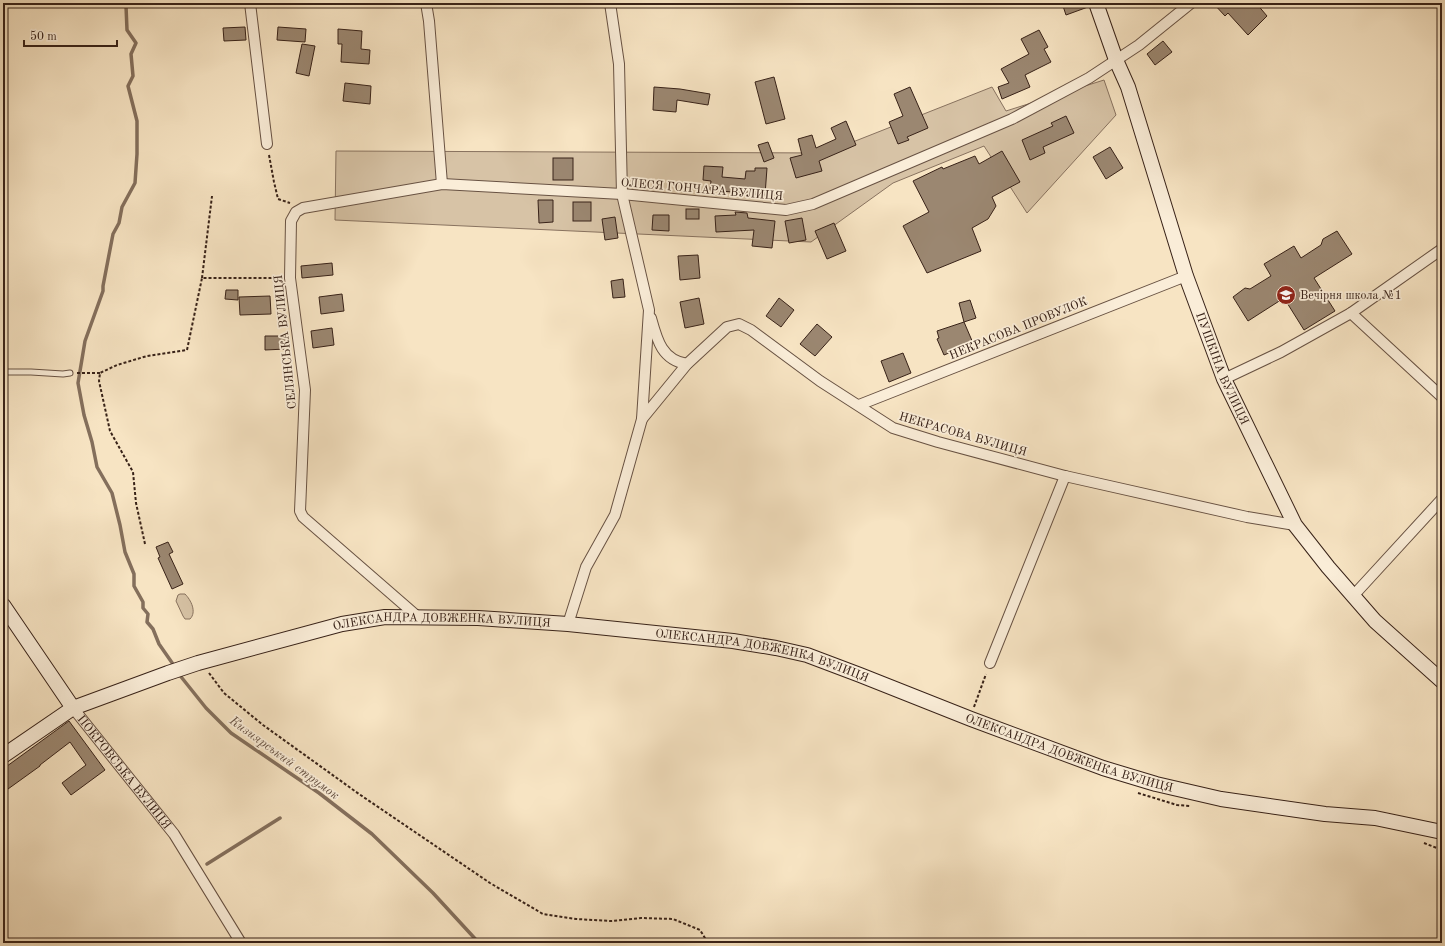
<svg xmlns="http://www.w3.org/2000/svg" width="1445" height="946" viewBox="0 0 1445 946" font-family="'Old Standard TT',serif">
<rect width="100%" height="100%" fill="#f7e4c3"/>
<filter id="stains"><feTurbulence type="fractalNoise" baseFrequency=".005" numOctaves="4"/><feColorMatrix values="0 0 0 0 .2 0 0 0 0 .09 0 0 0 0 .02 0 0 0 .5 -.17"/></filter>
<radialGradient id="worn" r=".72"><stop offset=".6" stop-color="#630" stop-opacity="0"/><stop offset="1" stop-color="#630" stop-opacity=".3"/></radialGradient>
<!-- green -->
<g fill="#d7c3a6" stroke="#88725f">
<path d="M1104 80 1116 115 1027 213 984 146 893 183 811 242 335 220 336 151 825 153 992 87 1006 111Z"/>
<path d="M180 594H185C191 600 197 612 190 619H185L183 616 176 601 178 595Z"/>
</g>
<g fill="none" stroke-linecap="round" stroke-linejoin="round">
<!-- stream -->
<g stroke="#846f5c" stroke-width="3.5">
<path d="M124 3 126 6 127 30 136 43 131 54 133 76 128 86 137 121V154L135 183 122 207 119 223 113 234 103 286V291L85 341 78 383 84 415 92 442 97 467 112 493 120 525 125 552 134 574V586L143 602V608L148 614 147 622 153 629 159 644 175 667"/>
<path d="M178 673 206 708 231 733 319 793 372 834 433 893 479 943"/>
<path d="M207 864 280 818"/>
</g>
</g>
<!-- building -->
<g fill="#9b8771" stroke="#382218">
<path d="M1062 3H1088V7L1066 15Z"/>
<path d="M1213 3H1241L1245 7 1250 3H1256L1267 16 1248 35 1228 13 1225 16Z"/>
<path d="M245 27 246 40 224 41 223 28Z"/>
<path d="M278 27 306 29 305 42 277 40Z"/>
<path d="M338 29 362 31 361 49 370 50 369 64 341 62 342 44H338Z"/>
<path d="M1039 30 1048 47 1044 49 1051 62 1025 75 1030 87 1002 99 998 87 1009 83 1001 69 1029 54 1021 39Z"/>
<path d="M1163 41 1172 52 1155 65 1147 54Z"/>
<path d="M302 44 315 46 309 76 296 73Z"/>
<path d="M774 77 785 119 766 124 755 82Z"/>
<path d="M345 83 371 86 370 104 343 101Z"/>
<path d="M654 87 680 89 710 94 708 105 677 100 676 112 653 110Z"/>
<path d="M910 87 928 128 907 137 909 140 898 144 889 122 903 116 894 94Z"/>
<path d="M1066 116 1074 133 1043 147 1045 153 1030 160 1022 140 1053 126 1051 123Z"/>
<path d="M846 121 856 145 819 161 822 171 796 178 790 158 802 155 798 139 812 135 816 148 836 139 831 128Z"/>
<path d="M768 142 774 158 764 162 758 145Z"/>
<path d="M1110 147 1123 168 1106 179 1093 157Z"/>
<path d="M1002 151 1020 182 992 197 996 206 988 219 972 228 981 251 927 273 903 226 929 212 913 181 942 167 943 169 975 156 979 164Z"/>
<rect x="553" y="158" width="20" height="22"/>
<path d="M704 166 723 167 722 177 745 179 746 171H755V168H767L765 195 710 190 711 181 703 180Z"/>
<path d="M538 200H553V222L539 223Z"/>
<rect x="573" y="202" width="18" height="19"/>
<rect x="686" y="209" width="13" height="10"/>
<path d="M735 212 747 213 748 218 775 221 772 248 752 246 754 230 716 232 715 216 736 215Z"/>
<path d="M653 215H669V231L652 230Z"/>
<path d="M615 217 618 238 605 240 602 219Z"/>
<path d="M802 218 806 240 789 243 785 221Z"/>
<path d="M834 223 846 251 827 259 815 231Z"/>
<path d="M1337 231 1352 254 1314 278 1335 311 1304 330 1284 298 1248 321 1233 297 1245 288 1250 289 1271 276 1264 264 1294 246 1301 258 1321 245 1323 239Z"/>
<path d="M698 255 700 278 680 280 678 256Z"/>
<path d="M332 263 333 275 302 278 301 266Z"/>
<path d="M623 279 625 297 613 298 611 281Z"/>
<path d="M226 290H238V300L225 299Z"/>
<path d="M342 294 344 311 321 314 319 297Z"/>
<path d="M270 296 271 314 240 315 239 297Z"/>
<path d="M699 298 704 324 685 328 680 302Z"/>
<path d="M779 298 794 310 781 327 766 316Z"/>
<path d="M970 300 976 318 964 322 959 303Z"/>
<path d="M964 322 973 343 944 355 937 339 939 338 937 331Z"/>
<path d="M817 324 832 337 815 356 800 344Z"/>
<path d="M332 328 334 345 313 348 311 331Z"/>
<path d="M265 336H286V349L265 350Z"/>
<path d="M903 353 911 373 889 382 881 361Z"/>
<path d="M168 542 173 552 169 554 183 584 172 589 158 558 160 557 156 547Z"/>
<path d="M69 721 105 770 71 795 62 783 86 765 70 742 40 765V766L8 789 3 781V769Z"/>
</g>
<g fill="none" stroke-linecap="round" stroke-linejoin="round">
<defs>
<path id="lane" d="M3 372H31L63 374 70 373"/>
<g id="street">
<path d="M250 3 267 144"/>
<path d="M426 3 429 21 442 184"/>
<path d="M1351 313 1442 397"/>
<path d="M651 318C657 340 662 360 687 364"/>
<path d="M1224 379 1281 352 1351 313 1442 249"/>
<path d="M859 405 1186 276"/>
<path d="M642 419 687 364 727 327 739 324 751 330 820 381 893 428 938 442 1065 476 1247 517 1295 525"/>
<path d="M1353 596 1442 499"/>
<path d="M418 617 303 517 300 511 305 390 290 278 291 221 296 212 303 208 442 184 622 194 786 210 813 204 1012 119 1089 78 1139 45 1191 3"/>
<path d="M568 624 586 567 615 515 642 419 649 310 622 194 619 64 610 3"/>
<path d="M990 663 1065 476"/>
<path id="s1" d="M73 708 174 834 241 943"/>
</g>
<g id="secondary">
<path id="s2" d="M1096 3 1116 60 1128 87 1186 276 1224 379 1295 525 1328 567 1375 621 1442 681"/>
<path d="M3 605 73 708"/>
<path id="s3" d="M3 756 73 708 168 673 198 663 342 624 385 617 478 618 568 624 733 641 776 648 807 655 860 675 971 719 1103 768 1156 784 1221 799 1325 814 1375 818 1442 832"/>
</g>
</defs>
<!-- lane casing -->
<use href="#lane" stroke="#685243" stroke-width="7"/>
<!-- street casing -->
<use href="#street" stroke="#685243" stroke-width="12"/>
<!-- secondary casing -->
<use href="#secondary" stroke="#382218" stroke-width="16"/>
<!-- path -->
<g stroke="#382218" stroke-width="2" stroke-dasharray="3 2" stroke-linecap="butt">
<path d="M269 155 274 182 278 199 290 203"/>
<path d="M202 278 212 196"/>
<path d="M77 373H100"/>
<path d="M145 544 136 503 133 472 110 431 99 381 100 373 117 365 147 356 187 350 202 278H279"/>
<path d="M209 673 224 693 263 725 359 794 490 883 543 914 576 919 611 921 641 918 673 919 700 930 708 943"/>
<path d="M974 707 986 674"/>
<path d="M1138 793 1177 805 1190 806"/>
<path d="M1424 843 1442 850"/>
</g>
<!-- lane -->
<use href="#lane" stroke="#faedd8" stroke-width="5"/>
<!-- street -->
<use href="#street" stroke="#faedd8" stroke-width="10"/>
<!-- secondary -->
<use href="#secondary" stroke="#faedd8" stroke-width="14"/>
</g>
<!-- icons -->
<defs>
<symbol id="school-disc" viewBox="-11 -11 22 22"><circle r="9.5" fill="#8f2418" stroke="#faedd8"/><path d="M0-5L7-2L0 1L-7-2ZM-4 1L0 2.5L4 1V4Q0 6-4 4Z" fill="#fff"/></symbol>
</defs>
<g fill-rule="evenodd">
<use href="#school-disc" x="1275" y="284" width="22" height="22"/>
</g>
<g text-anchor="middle" stroke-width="3.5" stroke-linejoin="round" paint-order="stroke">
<!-- street labels -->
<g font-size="12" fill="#382218" stroke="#faedd8">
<text transform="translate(702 189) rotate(5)" y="4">ОЛЕСЯ ГОНЧАРА ВУЛИЦЯ</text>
<text transform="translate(1018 328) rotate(-22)" y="4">НЕКРАСОВА ПРОВУЛОК</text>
<text transform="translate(285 342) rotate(-96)" y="4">СЕЛЯНСЬКА ВУЛИЦЯ</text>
<text dy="4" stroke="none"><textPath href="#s2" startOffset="387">ПУШКІНА ВУЛИЦЯ</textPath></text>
<text transform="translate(963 434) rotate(16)" y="4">НЕКРАСОВА ВУЛИЦЯ</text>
<text dy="4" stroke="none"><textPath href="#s3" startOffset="467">ОЛЕКСАНДРА ДОВЖЕНКА ВУЛИЦЯ</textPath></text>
<text dy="4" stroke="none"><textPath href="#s3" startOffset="791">ОЛЕКСАНДРА ДОВЖЕНКА ВУЛИЦЯ</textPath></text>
<text dy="4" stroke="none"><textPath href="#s3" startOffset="1115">ОЛЕКСАНДРА ДОВЖЕНКА ВУЛИЦЯ</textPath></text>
<text dy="4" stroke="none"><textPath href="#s1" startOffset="82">ПОКРОВСЬКА ВУЛИЦЯ</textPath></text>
</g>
<!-- poi labels -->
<g font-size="12" fill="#382218" stroke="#faedd8" text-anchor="start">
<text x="1300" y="299">Вечірня школа №1</text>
</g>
<!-- water labels -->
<g font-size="13" font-style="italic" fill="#644f40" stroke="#faedd8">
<text transform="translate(285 757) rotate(36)" y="5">Кизиярський струмок</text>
</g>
</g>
<!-- margin -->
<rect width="1445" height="946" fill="none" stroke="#f7e4c3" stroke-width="16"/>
<rect x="4" y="4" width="1437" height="938" fill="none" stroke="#382218" stroke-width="2"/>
<rect x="8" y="8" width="1429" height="930" fill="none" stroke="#382218"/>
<!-- scale -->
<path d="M24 40v6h93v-6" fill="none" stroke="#382218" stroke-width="2"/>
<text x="30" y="40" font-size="12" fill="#382218" stroke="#faedd8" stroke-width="3" paint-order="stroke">50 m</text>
<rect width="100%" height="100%" filter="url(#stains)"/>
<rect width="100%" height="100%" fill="url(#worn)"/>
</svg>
